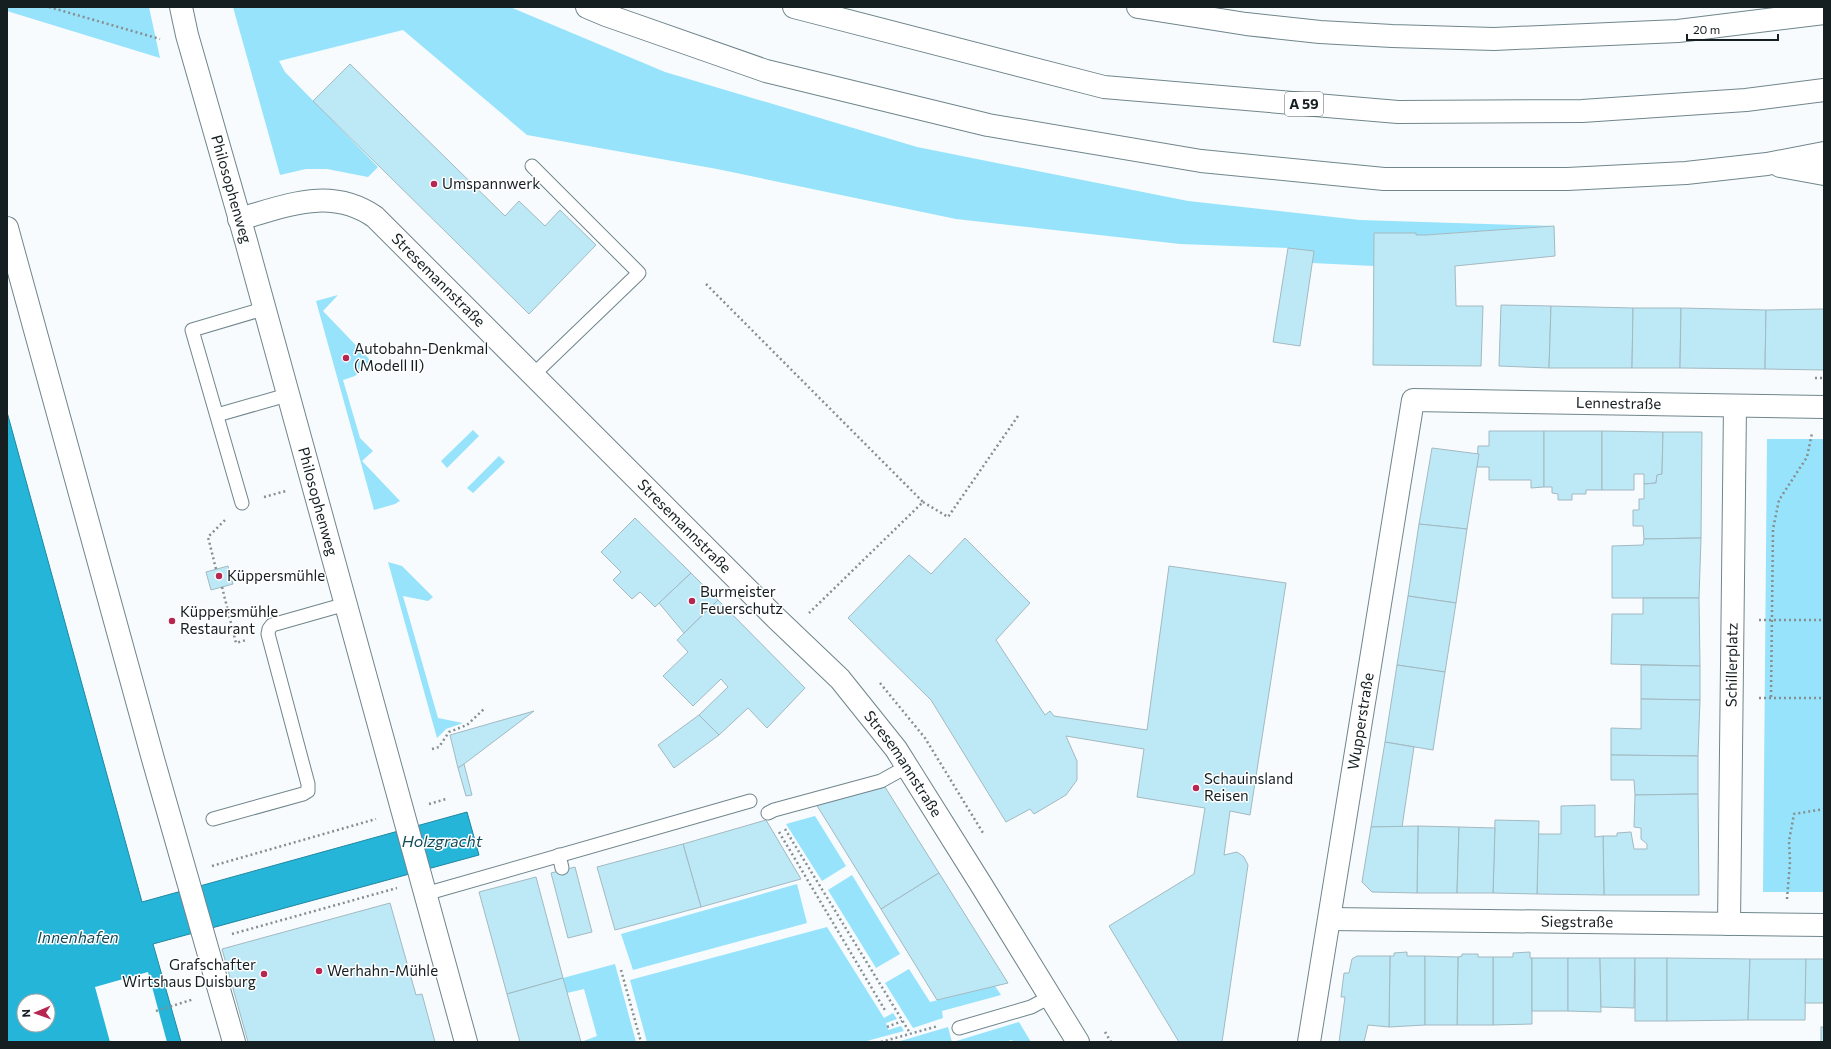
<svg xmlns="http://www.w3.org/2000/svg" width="1831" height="1049" viewBox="0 0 1831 1049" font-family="Commissioner,sans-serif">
<rect width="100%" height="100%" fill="#f7fbfd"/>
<!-- green -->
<g fill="#96e3fb">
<path d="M7 7H149L160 58 7 11Z"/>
<path d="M233 7H510L665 72 917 147 1188 201 1360 220 1554 226 1425 235H1416V233H1375L1374 266 1312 263 1313 251 1288 248 1180 244 956 219 717 169 527 135 403 30 279 61 285 72 378 167 368 177 327 169H306L280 175Z"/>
<path d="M338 295 323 311 371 361 355 376 343 380 360 438 373 451 362 461 400 501 395 504 374 510 316 301Z"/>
<path d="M473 430 479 436 447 468 441 461Z"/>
<path d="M1767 439H1824V892H1763Z"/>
<path d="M499 456 505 462 473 493 467 488Z"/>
<path d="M388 562 402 566 433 597 428 601 403 596 438 718 463 723 446 729 437 738Z"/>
<path d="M815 816 846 866 822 881 786 824Z"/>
<path d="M852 875 900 954 876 968 828 890Z"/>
<path d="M797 884 807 923 633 970 621 934Z"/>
<path d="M827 927 884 1018 893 1013 897 1019 886 1023 888 1030 901 1026 904 1031 863 1042H647L630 980Z"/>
<path d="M615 964 636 1042H581L597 1036 584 989 567 993 563 978Z"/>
<path d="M909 969 930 1002 995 986 1001 995 942 1011 943 1018 913 1028 885 983Z"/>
<path d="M1019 1022 1031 1042H1013L1012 1040 1004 1042H953Z"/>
<path d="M948 1027 952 1042H897Z"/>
</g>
<!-- water -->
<path fill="#24b5d8" stroke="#2088a1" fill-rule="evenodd" d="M7 412 142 902 467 812 479 855 153 944 181 1042H7ZM24 1001H48V1025H24Z"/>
<!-- pier -->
<path fill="#f7fbfd" d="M148 972 167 1042H110L95 987Z"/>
<!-- building -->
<g fill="#bde9f7" stroke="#a2b9c1">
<path d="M350 64 505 216 519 201 545 226 560 210 596 245 529 314 313 101Z"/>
<path d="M1554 226 1555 256 1455 266 1456 306H1483L1481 366 1373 365 1374 233H1416V235H1425Z"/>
<path d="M1288 248 1314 251 1300 346 1273 342Z"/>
<path d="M1501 305 1551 306 1549 368 1499 366Z"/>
<path d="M1551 306 1633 308 1632 368H1549Z"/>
<path d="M1633 308H1681L1680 368H1632Z"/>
<path d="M1681 308 1766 310 1765 369 1680 368Z"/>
<path d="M1824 309V370L1765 369 1766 310Z"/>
<path d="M1489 431H1544V487L1531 488V480H1489V467H1477L1478 446H1489Z"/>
<path d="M1544 431H1602V490H1586V494H1572V500H1558V494L1552 493V487H1544Z"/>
<path d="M1602 431 1663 432 1662 474 1657 475 1656 483 1644 484V474H1634V490H1602Z"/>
<path d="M1663 432H1702L1701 538 1644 539 1643 526H1633V510H1639V499H1644V484L1656 483 1657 475 1662 474Z"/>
<path d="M1432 448 1479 454 1467 529 1419 524Z"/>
<path d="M635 518 691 573 655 607 640 592 632 599 613 580 621 572 601 552Z"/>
<path d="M1419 524 1467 529 1456 603 1408 596Z"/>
<path d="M965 538 1030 603 996 640 1045 715 1050 711 1054 716 1147 730 1169 566 1286 583 1250 815 1230 811 1224 855 1237 852 1244 857 1248 865 1222 1042H1179L1109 926 1194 874 1205 808 1137 797 1144 749 1066 736 1077 761V780L1066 795 1034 814 1030 809 1006 822 931 700 848 618 909 555 931 574Z"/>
<path d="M1701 538 1699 598H1612V546L1643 545 1644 539Z"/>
<path d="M228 566 233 584 211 590 206 572Z"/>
<path d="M691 573 718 600 684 633 659 603Z"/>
<path d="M1408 596 1456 603 1445 672 1397 665Z"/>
<path d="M1643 598H1699L1700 666 1611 664 1612 614H1643Z"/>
<path d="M718 600 805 688 767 728 748 708 719 735 699 715 728 687 721 679 693 706 663 676 688 652 677 640Z"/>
<path d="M1397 665 1445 672 1433 750 1385 742Z"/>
<path d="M1641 665 1700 666V700L1641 699Z"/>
<path d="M1641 699 1700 700 1698 756 1611 755V728L1641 729Z"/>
<path d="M534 711 464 764 458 768 450 735Z"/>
<path d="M699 715 719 735 674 768 658 745Z"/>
<path d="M1385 742 1414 747 1402 827H1371Z"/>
<path d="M1611 755 1698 756V794L1635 795 1634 780H1611Z"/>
<path d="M464 764 472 795 466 796 458 768Z"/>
<path d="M885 787 939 873 881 909 816 804Z"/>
<path d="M1698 794 1699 895H1604L1603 836H1617V833L1631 832 1634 849H1647V844L1641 839V828L1634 827 1635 795Z"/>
<path d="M1595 805V837L1603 836 1604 895 1537 894 1538 834H1561V806Z"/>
<path d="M766 820 801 879 701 907 683 844Z"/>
<path d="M1495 820 1539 821 1537 894 1493 893Z"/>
<path d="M1418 826 1459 827 1457 893H1417Z"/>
<path d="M1418 826 1417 893 1372 892 1362 882 1371 827Z"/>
<path d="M1459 827 1495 828 1493 893H1457Z"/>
<path d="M683 844 701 907 615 930 597 867Z"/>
<path d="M575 867 592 932 568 938 551 873Z"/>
<path d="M939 873 1008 983 937 1000 881 909Z"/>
<path d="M536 877 563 978 507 994 479 892Z"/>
<path d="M390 903 416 995 422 994 435 1042H248L222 949Z"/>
<path d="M1407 952V956H1425V1025L1389 1027 1390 956H1394V953Z"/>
<path d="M1530 952V958H1532V1024L1493 1025V957H1513V953Z"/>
<path d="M1462 954H1478V957H1493V1025H1457L1458 957 1462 956Z"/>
<path d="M1357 956H1390L1389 1027 1368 1025 1364 1042H1339L1345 997H1341L1344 973H1349L1352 959Z"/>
<path d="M1425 956 1458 957 1457 1025H1425Z"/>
<rect x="1532" y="958" width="36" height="53"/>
<path d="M1568 958H1600L1601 1012 1568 1011Z"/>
<path d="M1600 958H1635L1634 1008 1601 1007Z"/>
<rect x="1635" y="958" width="32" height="63"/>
<path d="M1667 958 1750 959 1748 1020 1667 1021Z"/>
<path d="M1750 959H1806L1805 1020H1748Z"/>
<path d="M1806 959H1824V1003H1805Z"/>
<path d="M563 978 581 1042H520L507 994Z"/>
<rect x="1821" y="1027" width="3" height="15"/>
</g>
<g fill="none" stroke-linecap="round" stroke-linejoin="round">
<defs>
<g id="lane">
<path d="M532 166 639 273 533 375"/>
<path d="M217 415 287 395"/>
<path d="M242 503 192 330 263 309"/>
<path d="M768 813 774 810 881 781 908 766"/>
<path d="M213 819 303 794 308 791V784L268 634 269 629 272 625 346 604"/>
<path d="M559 855 562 868"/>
<path d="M425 894 750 801"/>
<path d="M959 1028 1031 1007 1050 997"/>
</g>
<g id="street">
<path id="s1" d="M181 7 187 35 246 241 466 1042"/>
<path id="s2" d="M239 219C287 206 330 186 375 217L776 618 840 679 896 749 982 886 1078 1042"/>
<path d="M7 228 153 759 234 1042"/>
<path id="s3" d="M1330 919 1824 925"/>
<path id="s4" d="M1729 924 1735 406"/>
<path id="s5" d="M1309 1042 1413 400 1824 407"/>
</g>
<g id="highway">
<path d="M587 7 606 15 766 71 988 125 1201 161 1384 179H1567L1686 173 1767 164 1824 153"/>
<path d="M794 7 1104 87 1398 112 1582 111 1746 100 1824 90"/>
<path d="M1138 7 1246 24 1320 32 1392 36 1494 39 1678 31 1824 13"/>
<path d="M1780 166 1824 174"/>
</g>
</defs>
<!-- lane casing -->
<use href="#lane" stroke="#70858c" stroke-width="15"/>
<!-- street casing -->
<use href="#street" stroke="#70858c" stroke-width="24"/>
<!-- highway casing -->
<use href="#highway" stroke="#70858c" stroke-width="24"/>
<!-- path -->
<g stroke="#878e90" stroke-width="2.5" stroke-dasharray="2 3" stroke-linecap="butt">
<path d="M49 7 160 39"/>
<path d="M706 284 923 502 809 613"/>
<path d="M1815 378H1824"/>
<path d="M264 497 286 491"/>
<path d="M923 502 948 517 1018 416"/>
<path d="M216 569 208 537 226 519"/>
<path d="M222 587 236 643 246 640"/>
<path d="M1759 620H1824"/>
<path d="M880 683 925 738 983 833"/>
<path d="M1771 697 1773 529 1779 500 1807 457 1812 433"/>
<path d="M1759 698H1824"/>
<path d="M432 749 439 747 449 732 467 725 485 708"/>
<path d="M429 804 446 799"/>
<path d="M785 829 910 1033"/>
<path d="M779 832 886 1012"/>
<path d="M212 866 376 819"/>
<path d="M1787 899 1790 862 1789 841 1794 814 1824 809"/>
<path d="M232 934 397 888"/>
<path d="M621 970 641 1042"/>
<path d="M156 1011 194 999"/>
<path d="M887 1027 902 1021"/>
<path d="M1105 1032 1111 1042"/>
<path d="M881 1042 938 1026"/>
</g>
<!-- lane -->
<use href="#lane" stroke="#fff" stroke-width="13"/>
<!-- street -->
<use href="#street" stroke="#fff" stroke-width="22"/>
<!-- highway -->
<use href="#highway" stroke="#fff" stroke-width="22"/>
</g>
<!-- markers -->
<g fill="#b72651" stroke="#fff" stroke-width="1.5">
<circle cx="434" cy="184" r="4"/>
<circle cx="346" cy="358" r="4"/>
<circle cx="219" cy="576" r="4"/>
<circle cx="692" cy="601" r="4"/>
<circle cx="172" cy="621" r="4"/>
<circle cx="1196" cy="788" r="4"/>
<circle cx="319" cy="971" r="4"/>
<circle cx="264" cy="974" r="4"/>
</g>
<g text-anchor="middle" stroke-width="3" stroke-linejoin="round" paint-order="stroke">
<!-- shield labels -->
<rect fill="#fff" stroke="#5b6264" stroke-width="1" x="1285" y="92" width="38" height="24" rx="3"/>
<g font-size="14" font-weight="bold" fill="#151e21">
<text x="1304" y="109">A 59</text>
</g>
<!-- poi labels -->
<g font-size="15" fill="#151e21" stroke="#fff" text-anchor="start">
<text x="442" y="189">Umspannwerk</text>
<text x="354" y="354">Autobahn-Denkmal<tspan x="354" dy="17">(Modell II)</tspan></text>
<text x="227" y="581">Küppersmühle</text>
<text x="700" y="597">Burmeister<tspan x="700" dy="17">Feuerschutz</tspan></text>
<text x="180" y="617">Küppersmühle<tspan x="180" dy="17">Restaurant</tspan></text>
<text x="1204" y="784">Schauinsland<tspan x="1204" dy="17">Reisen</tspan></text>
<text x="256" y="970" text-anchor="end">Grafschafter<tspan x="256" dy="17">Wirtshaus Duisburg</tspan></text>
<text x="327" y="976">Werhahn-Mühle</text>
</g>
<!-- street labels -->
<g font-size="15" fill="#151e21" stroke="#fff">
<text dy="5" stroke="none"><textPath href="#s1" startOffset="189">Philosophenweg</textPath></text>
<text dy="5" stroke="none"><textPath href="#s2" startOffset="231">Stresemannstraße</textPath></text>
<text dy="5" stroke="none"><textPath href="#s5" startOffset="856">Lennestraße</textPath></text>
<text dy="5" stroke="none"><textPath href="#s1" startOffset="513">Philosophenweg</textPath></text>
<text dy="5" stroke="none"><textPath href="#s2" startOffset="579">Stresemannstraße</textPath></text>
<text dy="5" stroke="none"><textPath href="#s4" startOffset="259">Schillerplatz</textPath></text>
<text dy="5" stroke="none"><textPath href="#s5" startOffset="325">Wupperstraße</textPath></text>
<text dy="5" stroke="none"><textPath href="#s2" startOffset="903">Stresemannstraße</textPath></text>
<text dy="5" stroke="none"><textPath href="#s3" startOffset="247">Siegstraße</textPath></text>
</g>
<!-- water labels -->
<g font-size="16" font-style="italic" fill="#134b5a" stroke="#fff">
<text x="442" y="847">Holzgracht</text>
<text x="78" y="943">Innenhafen</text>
</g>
</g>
<!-- border -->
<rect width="1831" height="1049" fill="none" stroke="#151e21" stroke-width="16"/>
<!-- north arrow -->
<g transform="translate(36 1013) rotate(268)"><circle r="19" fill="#ffffff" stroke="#a1a5a6"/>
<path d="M0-3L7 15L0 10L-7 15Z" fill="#b72651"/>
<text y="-6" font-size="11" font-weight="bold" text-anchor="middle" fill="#151e21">N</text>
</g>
<!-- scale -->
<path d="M1687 34v6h91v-6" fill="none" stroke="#151e21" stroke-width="2"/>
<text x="1693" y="34" font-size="12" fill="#151e21" stroke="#ffffff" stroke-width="3" paint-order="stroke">20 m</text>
</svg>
